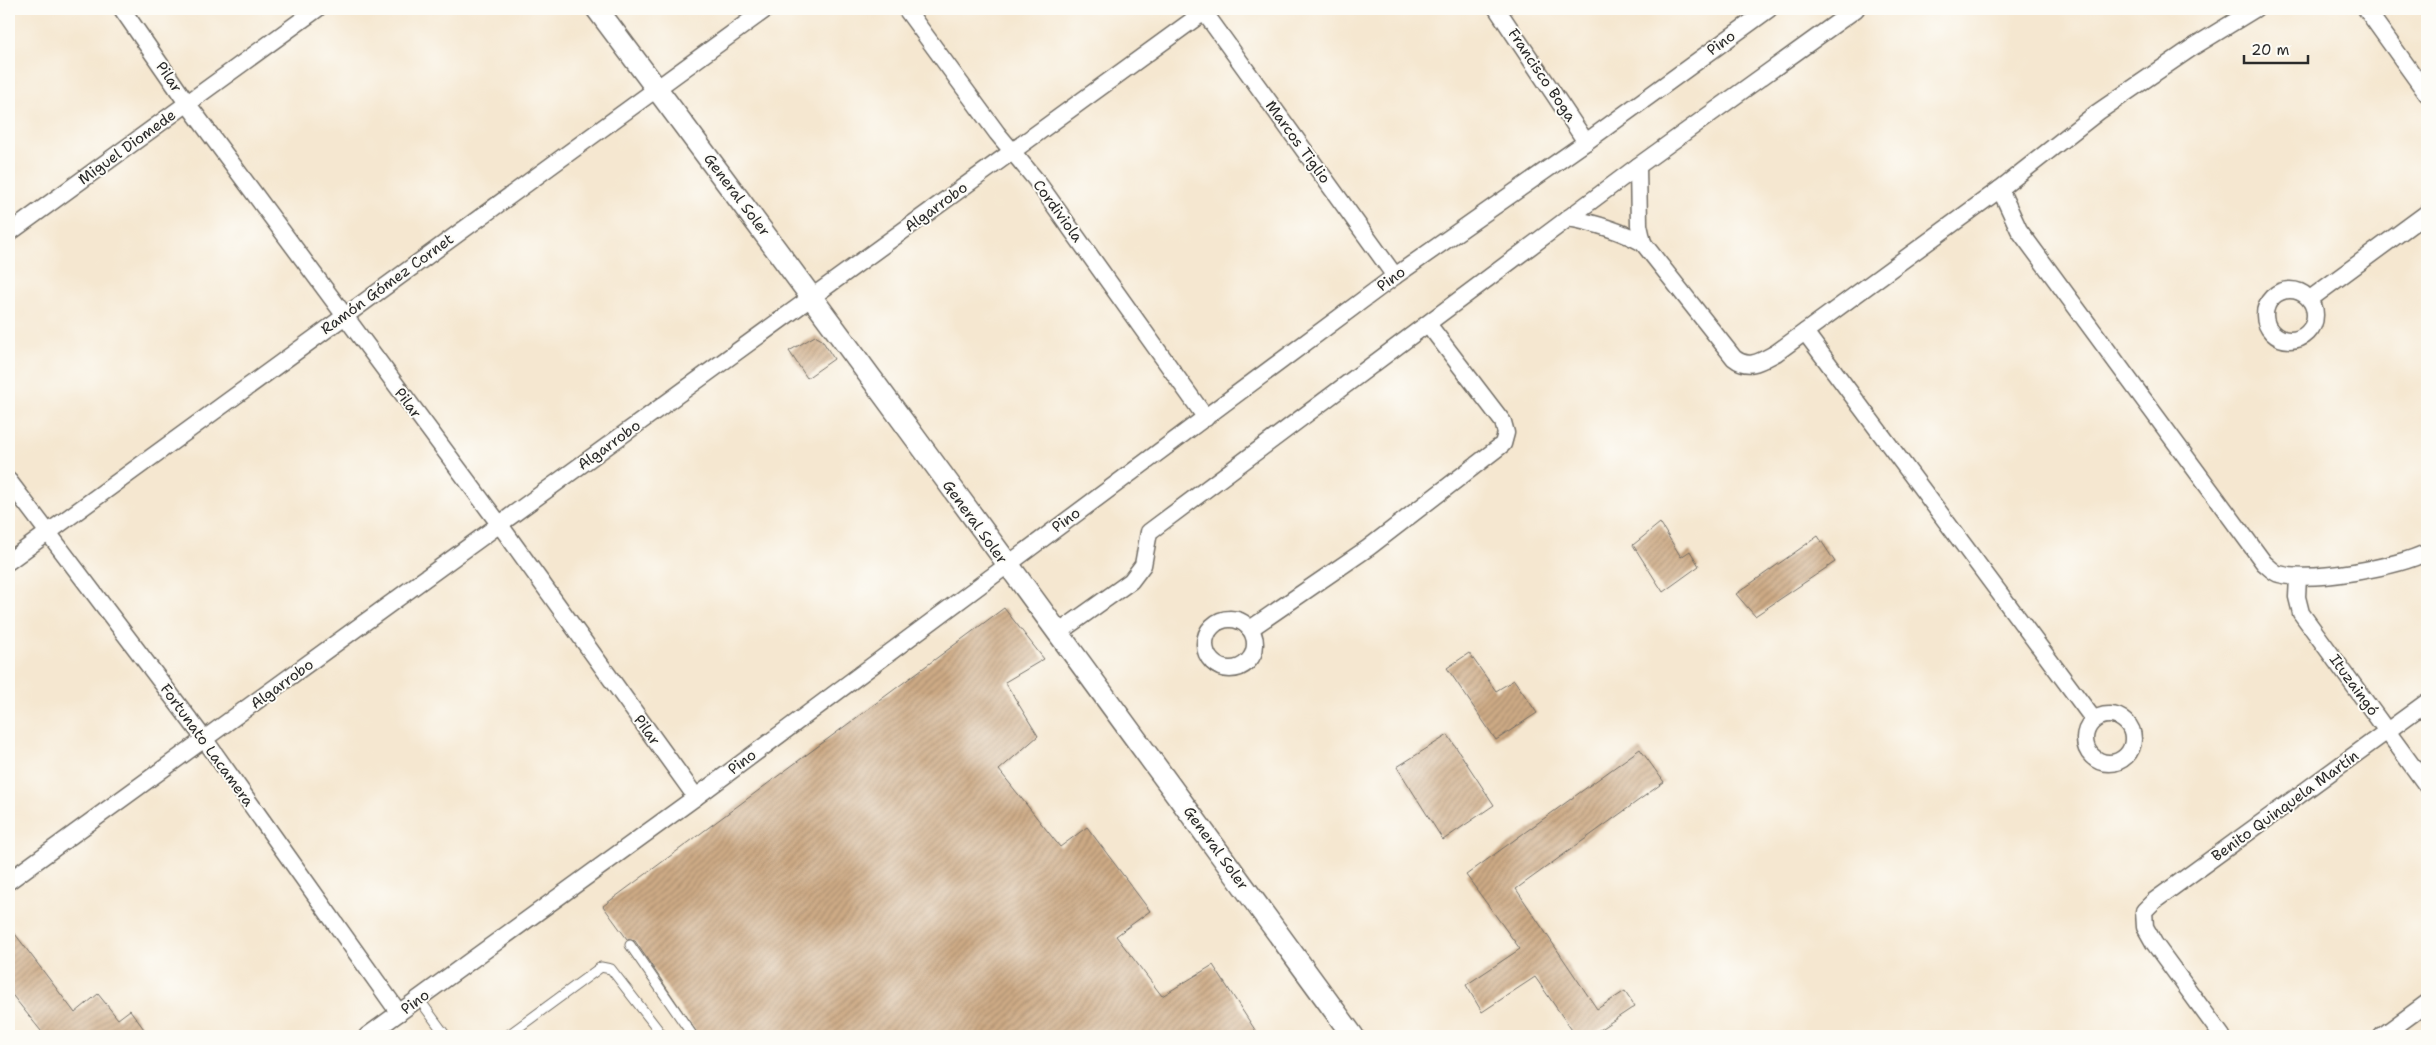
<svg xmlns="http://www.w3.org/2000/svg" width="2436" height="1045" viewBox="0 0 2436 1045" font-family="'Shantell Sans',sans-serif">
<defs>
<pattern id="building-hatch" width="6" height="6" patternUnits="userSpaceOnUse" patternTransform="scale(1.25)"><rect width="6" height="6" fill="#cdaa85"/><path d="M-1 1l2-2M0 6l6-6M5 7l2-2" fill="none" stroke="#a78b6d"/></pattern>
</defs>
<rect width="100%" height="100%" fill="#fdfcf7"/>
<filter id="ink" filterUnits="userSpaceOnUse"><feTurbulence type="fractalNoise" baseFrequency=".02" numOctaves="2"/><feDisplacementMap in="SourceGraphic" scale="10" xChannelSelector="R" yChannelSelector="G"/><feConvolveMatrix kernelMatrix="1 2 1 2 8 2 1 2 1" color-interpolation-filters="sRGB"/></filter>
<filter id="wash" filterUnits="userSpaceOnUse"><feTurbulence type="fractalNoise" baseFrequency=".0096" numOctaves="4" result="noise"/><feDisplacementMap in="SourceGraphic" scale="20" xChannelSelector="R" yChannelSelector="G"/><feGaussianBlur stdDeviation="1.12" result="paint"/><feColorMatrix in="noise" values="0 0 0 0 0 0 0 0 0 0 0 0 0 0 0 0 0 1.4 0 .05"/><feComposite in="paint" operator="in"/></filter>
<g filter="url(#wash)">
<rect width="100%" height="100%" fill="#f5e7d0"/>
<g id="blocks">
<!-- building -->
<g fill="url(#building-hatch)">
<path d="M815 336 822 340 834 359 807 378 789 351Z"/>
<path d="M1660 523 1681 557 1690 551 1699 566 1663 592 1633 545Z"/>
<path d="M1818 536 1835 562 1755 616 1736 594Z"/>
<path d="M1004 608 1044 659 1005 682 1038 736 999 770 1060 847 1087 827 1150 911 1116 936 1162 996 1213 965 1259 1036H699L635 941 627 939 603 906Z"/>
<path d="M1469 653 1496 691 1514 680 1537 713 1496 740 1447 668Z"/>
<path d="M1448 735 1494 805 1443 840 1397 767Z"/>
<path d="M1640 749 1664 782 1516 889 1597 1009 1625 991 1635 1006 1590 1036H1576L1535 977 1482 1012 1466 985 1520 949 1466 875Z"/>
<path d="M9 926 75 1013 98 994 118 1019 130 1010 149 1036H45L9 991Z"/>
</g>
</g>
</g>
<g filter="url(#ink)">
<use href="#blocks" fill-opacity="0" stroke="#726d65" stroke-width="1"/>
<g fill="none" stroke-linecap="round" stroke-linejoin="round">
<defs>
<g id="service">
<path d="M630 945 693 1036"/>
<path d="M419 999 446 1036"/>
<path d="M507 1036 601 967 611 969 663 1036"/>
</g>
<g id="minor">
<path d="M122 9 187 103 500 525 696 797"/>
<path d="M906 9 997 133 1036 180 1206 418"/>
<path d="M1202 9 1395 276"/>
<path d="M1497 9 1586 142"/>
<path d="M2366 9 2427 94"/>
<path d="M2000 189 2019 230 2264 563C2269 567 2274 573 2279 574 2310 583 2399 567 2427 552"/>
<path d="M1568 218C1595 223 1619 230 1643 243L1639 225 1638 166"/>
<path d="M9 233 317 9"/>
<path d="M1643 243 1734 358C1749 370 1761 361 1776 353L2000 189 2098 112 2193 47 2255 9"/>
<circle cx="2290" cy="315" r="25"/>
<path d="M2310 299 2427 213"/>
<path d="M1805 332 2094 720"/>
<path d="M9 481 205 740 399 1013"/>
<path d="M9 561 766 9"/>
<path d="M2298 577 2297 597 2301 613 2427 786"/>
<circle cx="1230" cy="644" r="25"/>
<path d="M1250 629 1368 548 1503 444 1506 433 1503 422 1428 324"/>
<path d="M1058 633 1131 581 1143 565 1149 532 1638 166 1856 9"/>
<circle cx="2109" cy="739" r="24"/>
<path d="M9 881 1208 9"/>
<path d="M367 1036 696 797 1395 276 1586 142 1769 9"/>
<path d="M2222 1036 2154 943 2145 927 2144 911 2154 901 2427 702"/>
<path d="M2382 1036 2427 1003"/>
</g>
<path id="tertiary" d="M597 9C852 349 1102 693 1353 1036"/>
</defs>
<!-- service casing -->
<use href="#service" stroke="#726d65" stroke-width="11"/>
<!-- minor casing -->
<use href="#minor" stroke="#726d65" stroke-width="19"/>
<!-- tertiary casing -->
<use href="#tertiary" stroke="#726d65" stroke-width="24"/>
<!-- service -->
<use href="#service" stroke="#fff" stroke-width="9"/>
<!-- minor -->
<use href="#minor" stroke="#fff" stroke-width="16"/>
<!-- tertiary -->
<use href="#tertiary" stroke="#fff" stroke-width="21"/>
</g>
</g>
<g text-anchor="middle" stroke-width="4" stroke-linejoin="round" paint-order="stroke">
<!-- street labels -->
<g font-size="15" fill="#2b2b2b" stroke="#fdfcf7">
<text transform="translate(1721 43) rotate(-36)" y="5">Pino</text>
<text transform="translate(1542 75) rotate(56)" y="5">Francisco Boga</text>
<text transform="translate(169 77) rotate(56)" y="5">Pilar</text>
<text transform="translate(1298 142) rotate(54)" y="5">Marcos Tiglio</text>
<text transform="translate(127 147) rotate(-36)" y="5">Miguel Diomede</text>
<text transform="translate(737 195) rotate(53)" y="5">General Soler</text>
<text transform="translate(936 207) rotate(-36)" y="5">Algarrobo</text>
<text transform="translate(1058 211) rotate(54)" y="5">Cordiviola</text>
<text transform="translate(1391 279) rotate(-36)" y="5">Pino</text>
<text transform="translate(387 284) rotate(-36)" y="5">Ramón Gómez Cornet</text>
<text transform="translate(408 403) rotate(53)" y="5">Pilar</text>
<text transform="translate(609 445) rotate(-36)" y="5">Algarrobo</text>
<text transform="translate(1066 520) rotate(-36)" y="5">Pino</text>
<text transform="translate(975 522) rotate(54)" y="5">General Soler</text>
<text transform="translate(282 684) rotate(-36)" y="5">Algarrobo</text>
<text transform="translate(2354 685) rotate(54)" y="5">Ituzaingó</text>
<text transform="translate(647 730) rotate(54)" y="5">Pilar</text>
<text transform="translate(207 745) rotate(54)" y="5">Fortunato Lacamera</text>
<text transform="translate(742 762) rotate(-37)" y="5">Pino</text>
<text transform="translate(2285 806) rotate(-36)" y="5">Benito Quinquela Martín</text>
<text transform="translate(1216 848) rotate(54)" y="5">General Soler</text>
<text transform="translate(415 1002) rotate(-36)" y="5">Pino</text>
</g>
</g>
<!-- margin -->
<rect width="2436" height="1045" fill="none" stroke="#fdfcf7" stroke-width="30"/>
<!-- scale -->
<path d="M2244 55v8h64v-8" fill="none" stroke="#2b2b2b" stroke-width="2.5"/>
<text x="2251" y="55" font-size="15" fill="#2b2b2b" stroke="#fdfcf7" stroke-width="4" paint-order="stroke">20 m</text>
</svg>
